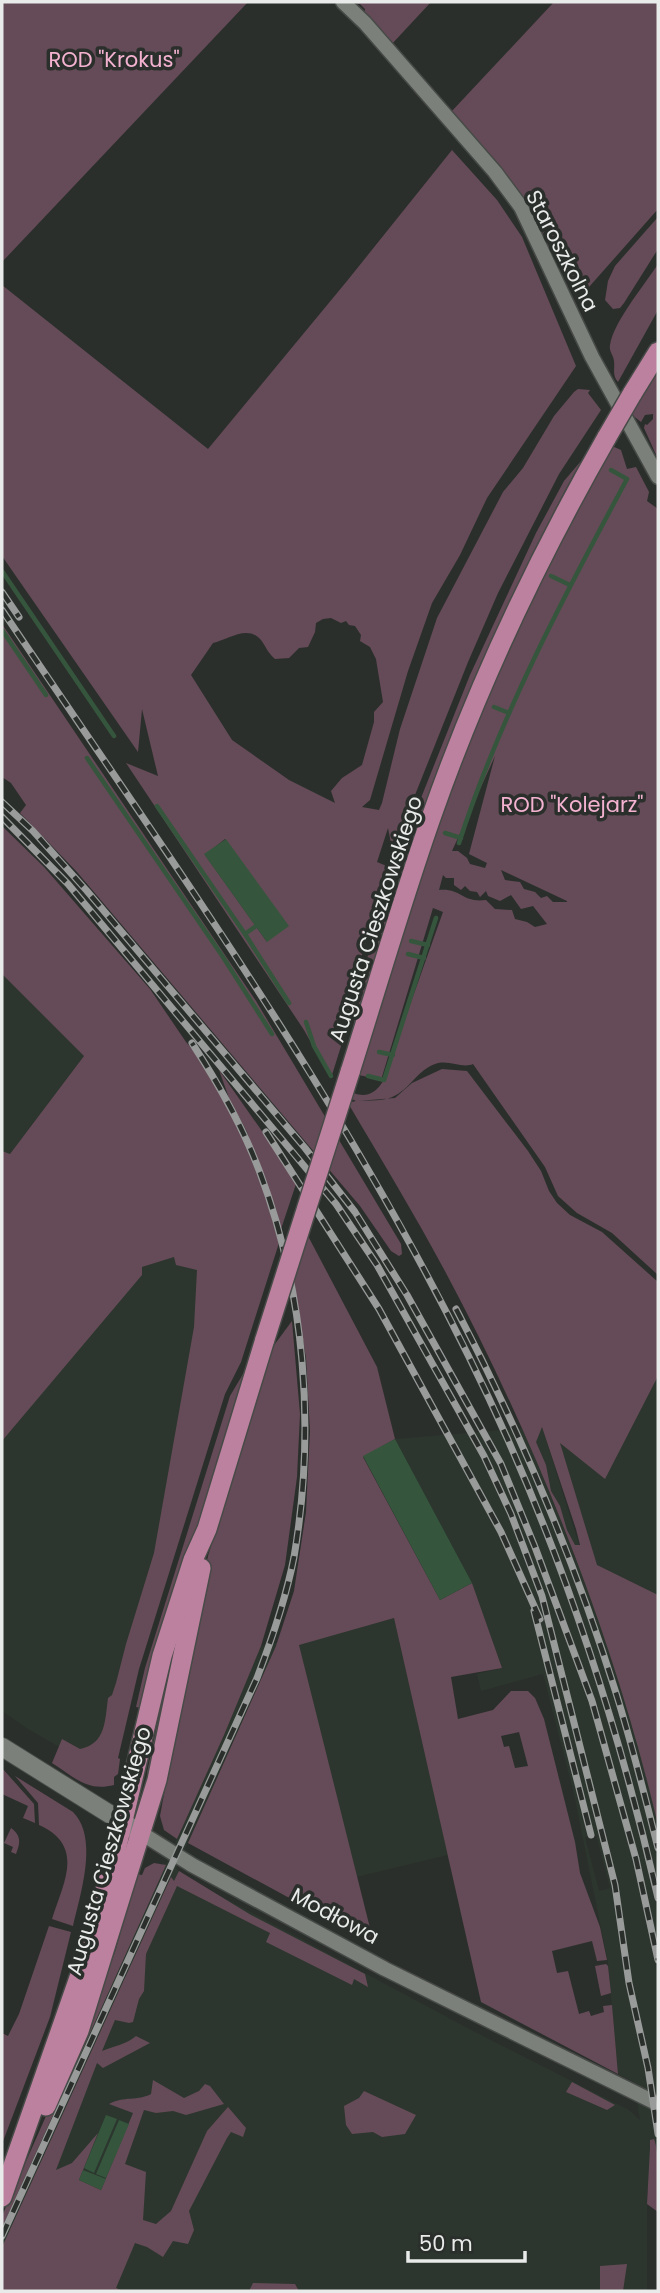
<svg xmlns="http://www.w3.org/2000/svg" width="660" height="2293" viewBox="0 0 660 2293" font-family="Poppins,sans-serif">
<rect width="100%" height="100%" fill="#2b2f2c"/>
<!-- built -->
<g fill="#2c362e" fill-rule="evenodd">
<path d="M2 974 84 1056 10 1154 2 1151Z"/>
<path d="M257 1231 111 1720 87 1763 28 1729 2 1711V1440L142 1267Z"/>
<path d="M658 1296V1746L612 1616 552 1418Z"/>
<path d="M542 1427 599 1608 646 1742 658 1793V2188L647 2190V2291H2V2216L163 1863 166 1864 261 1646 394 1618 448 1855 356 1877 299 1645 276 1646 176 1869 200 1885 475 2032 629 2110 640 2120 634 2082 618 2074 608 1963 574 1794 543 1674 481 1691 477 1674 502 1668 472 1583 395 1439ZM596 1834 610 1888 599 1891 585 1837Z"/>
</g>
<!-- green -->
<g fill="#654b57" fill-rule="evenodd">
<path d="M2 2H248L2 262Z"/>
<path d="M351 2H431L390 46 364 16 365 9 360 4H354Z"/>
<path d="M554 2H658V209L589 287 578 295 575 294 541 228 545 215 537 207H531L452 111Z"/>
<path d="M452 150 497 200 522 237 576 366 487 498 460 555 432 603 408 671 370 800 362 807 379 810 382 803 400 729 437 618 503 492 523 468 554 416 574 392 578 389 590 390 588 393 601 410 559 474 498 593 468 662 413 800 400 857H395L393 854 388 828 377 862 394 869 372 920 352 990 348 1024 331 1078 304 1030 126 763 158 776 142 709 138 752 2 556V285L208 449 347 281ZM331 618 341 623 346 621 349 625 355 626 361 635 360 641 370 647 376 659 383 702 374 712V722L362 765 342 778 331 791 335 803 289 780 232 740 191 675 213 643C227 640 248 624 261 640 266 647 268 653 275 659L289 658 299 648 308 647 315 632 316 623 323 619ZM225 839 267 942 205 855Z"/>
<path d="M658 217V249L624 303 620 308 613 309 605 300 608 281 615 266Z"/>
<path d="M658 264V310L618 382C612 375 615 369 614 361 613 354 609 352 610 345 614 321 644 286 658 264Z"/>
<path d="M658 369V459L644 428 645 424 647 425 653 419V414L645 415 641 422 631 414Z"/>
<path d="M612 446 621 450 627 469 636 467 649 492 647 501 658 509V1275L612 1233 577 1213 558 1196 545 1167 473 1064C462 1069 449 1059 435 1064 418 1070 411 1087 396 1095 385 1102 369 1100 357 1101L395 1098 412 1083 442 1069 467 1071 528 1151 541 1171 549 1191 557 1203 570 1215 602 1232 658 1282V1376L605 1479 560 1443 597 1565 658 1595V1825C613 1634 538 1446 446 1273 415 1215 381 1159 348 1103L356 1101 352 1099 353 1093C367 1098 376 1093 383 1081L443 912 433 908 381 1080 359 1075C401 936 443 797 502 664 535 589 573 517 612 446ZM495 756 469 854 487 863 485 868 470 864 467 858 458 851H452ZM501 870 567 901V902H553L547 896 541 898 535 892 524 889 520 882 505 880ZM443 875 446 878H454V885L461 890 465 886 470 891 477 892 480 897 486 891 488 896 500 901 511 895 521 909 533 906 547 924 535 927 527 922 515 919 512 910 495 909 486 900C461 903 462 888 439 890ZM542 1427 576 1529 580 1545H575L567 1530 560 1506 551 1491 546 1465 536 1442Z"/>
<path d="M581 461C514 583 457 710 413 841L419 803 470 675 536 533 564 481Z"/>
<path d="M2 624 256 1001 401 1244 402 1254 399 1256 391 1251 360 1206 77 872 20 813 26 805 11 783 2 777Z"/>
<path d="M2 826 44 867 150 989 186 1042 208 1068 239 1126 261 1180 279 1243 241 1362 225 1394 139 1669 118 1758 120 1759 118 1774 114 1777V1785C87 1792 74 1777 52 1763L62 1739 80 1749C106 1744 105 1720 108 1698L112 1695 116 1683 126 1644 154 1553 194 1327 197 1270 176 1265 174 1257 142 1267V1275L2 1441V1151L10 1154 84 1056 2 974Z"/>
<path d="M396 890 391 906 354 1026C357 978 374 932 396 890Z"/>
<path d="M219 1070 297 1181 281 1229 247 1132 229 1098Z"/>
<path d="M308 1236 377 1367 395 1439 363 1457 440 1600 472 1583 502 1668 451 1677 458 1719 493 1710 511 1691H528L535 1698 544 1719 575 1842 580 1873 600 1927 607 1960 597 1961 592 1941 552 1951 557 1973 568 1971 579 2014 589 2011 591 2016 604 2012 603 2006 612 2005 618 2074 481 2002 394 1618 299 1645 374 1944 188 1843 276 1646 294 1591 306 1512 310 1431 306 1358 293 1281ZM519 1732 528 1766 515 1768 509 1746 504 1747 501 1736Z"/>
<path d="M292 1321 300 1414 297 1477 285 1565 261 1646 224 1735 177 1839 164 1830 160 1816 208 1556 272 1348Z"/>
<path d="M246 1369 142 1708 136 1707 145 1668 230 1396Z"/>
<path d="M180 1625 151 1774 147 1773 158 1720 164 1673Z"/>
<path d="M2 1768 34 1804 35 1823 23 1818 28 1806 2 1794Z"/>
<path d="M15 1776 73 1812C99 1838 80 1895 73 1926L52 1919C63 1883 86 1846 39 1825L38 1803Z"/>
<path d="M11 1828C22 1836 20 1844 16 1854L11 1852 13 1847 4 1843Z"/>
<path d="M154 1863 166 1865 2 2228V2216L94 2007 115 1952 137 1874 142 1875 145 1868Z"/>
<path d="M179 1871 251 1915 365 1974 368 1987 354 1979 352 1985 266 1942 270 1933 177 1886 146 1954 144 1991 139 1999 133 2022 129 2023 115 2020 102 2051C112 2047 127 2044 136 2036L150 2043 103 2068 97 2063 56 2170 72 2163 98 2133 79 2180 101 2190 133 2113 109 2104C123 2096 139 2101 151 2094L153 2080 184 2098 199 2091 205 2084 210 2086 224 2104 186 2115 173 2111 156 2113 144 2110 125 2164 146 2172 143 2220 156 2224 171 2211 207 2131 228 2107 246 2128 243 2137 231 2132 227 2138 189 2211 194 2230 188 2244 173 2241 163 2257 147 2247 135 2243 116 2288 123 2291H2V2247L171 1877 174 1881Z"/>
<path d="M49 1926 71 1932 50 2017 2 2144V2033L8 2036 19 2014Z"/>
<path d="M606 1964 608 1966 611 1993 601 1996 595 1966Z"/>
<path d="M572 2082 615 2105 607 2110 566 2092Z"/>
<path d="M364 2091 416 2115 405 2134 382 2137 373 2132 352 2134 346 2125 344 2106 359 2098Z"/>
<path d="M654 2139C660 2154 658 2193 658 2212L647 2204 650 2148V2140Z"/>
<path d="M627 2264 623 2291H600V2266Z"/>
<path d="M253 2283 295 2284 299 2291H249Z"/>
</g>
<!-- water -->
<g fill="#35563d">
<path d="M226 839 289 926 267 942 204 854Z"/>
<path d="M395 1439 472 1583 440 1600 363 1456Z"/>
<path d="M106 2115 117 2119 94 2173 84 2168Z"/>
<path d="M119 2120 129 2124 106 2178 96 2174Z"/>
<path d="M83 2170 106 2179 101 2190 79 2180Z"/>
</g>
<g fill="none" stroke-linecap="round" stroke-linejoin="round">
<!-- stream -->
<g stroke="#35563d" stroke-width="4.5">
<path d="M2 571 114 736"/>
<path d="M551 576 570 585"/>
<path d="M2 630 46 695"/>
<path d="M494 707 509 713"/>
<path d="M87 758 223 957 272 1034"/>
<path d="M157 806 245 934 289 1003"/>
<path d="M445 833 461 838"/>
<path d="M459 843C500 716 564 596 627 479L611 470"/>
<path d="M245 934 256 926"/>
<path d="M411 941 428 945"/>
<path d="M408 954 424 958"/>
<path d="M306 1022 314 1046 331 1076"/>
<path d="M379 1052 393 1055"/>
<path d="M368 1076 384 1080 436 918"/>
</g>
<defs>
<g id="minor">
<path d="M343 2 365 23 495 172 521 207 592 357 658 477"/>
<path d="M141 1833 192 1865 385 1969 658 2104"/>
</g>
<path id="tertiary" d="M2 1747 132 1828"/>
<g id="primary">
<path d="M632 394 658 352"/>
<path d="M350 1072C377 987 402 900 432 815 478 684 538 558 607 437"/>
<path d="M46 2106 79 2031 157 1780 201 1568"/>
<path d="M2 2197 88 1952 113 1863 162 1656 193 1560 207 1529 265 1339"/>
</g>
</defs>
<!-- minor casing -->
<use href="#minor" stroke="#474a47" stroke-width="17"/>
<!-- tertiary casing -->
<use href="#tertiary" stroke="#474a47" stroke-width="20"/>
<!-- primary casing -->
<use href="#primary" stroke="#474a47" stroke-width="22"/>
<!-- minor -->
<use href="#minor" stroke="#7b807b" stroke-width="14"/>
<!-- tertiary -->
<use href="#tertiary" stroke="#7b807b" stroke-width="18"/>
<!-- primary -->
<use href="#primary" stroke="#bc819e" stroke-width="19"/>
<defs>
<g id="rail">
<path d="M2 592 19 617"/>
<path d="M2 610C182 877 376 1144 508 1440 573 1587 622 1741 658 1898"/>
<path d="M2 802 33 831 87 891 305 1148 355 1212 407 1295 501 1464 535 1547 592 1701 636 1859 658 1960"/>
<path d="M2 817 68 884 336 1204 377 1265 484 1456 511 1514 542 1596 615 1885 629 1983 648 2068 658 2134"/>
<path d="M266 1132 379 1309 501 1532 540 1619"/>
<path d="M456 1309C520 1431 575 1562 616 1693 632 1744 645 1797 658 1848"/>
<path d="M534 1611 591 1835"/>
<path d="M2 2236 257 1678C272 1639 286 1598 294 1557 316 1428 305 1292 259 1170 242 1125 218 1083 192 1043"/>
</g>
</defs>
<!-- rail casing -->
<use href="#rail" stroke="#989b99" stroke-width="7"/>
<!-- rail -->
<use href="#rail" stroke="#2b2f2c" stroke-width="4.5" stroke-dasharray="13" stroke-linecap="butt"/>
<defs>
<g id="primary-bridge">
<path d="M607 437 632 394"/>
<path d="M265 1339 350 1072"/>
</g>
</defs>
<!-- primary-bridge casing -->
<use href="#primary-bridge" stroke="#474a47" stroke-width="22" stroke-linecap="butt"/>
<!-- primary-bridge -->
<use href="#primary-bridge" stroke="#bc819e" stroke-width="19"/>
</g>
<g text-anchor="middle" stroke-width="7" stroke-linejoin="round" paint-order="stroke">
<!-- park labels -->
<g font-size="21" fill="#f4b2d1" stroke="#2b2f2c">
<text x="114" y="67">ROD "Krokus"</text>
<text x="572" y="812">ROD "Kolejarz"</text>
</g>
<!-- street labels -->
<g font-size="21" fill="#e8ebe9" stroke="#2b2f2c">
<text transform="translate(562 251) rotate(63)" y="7">Staroszkolna</text>
<text transform="translate(376 919) rotate(-72)" y="7">Augusta Cieszkowskiego</text>
<text transform="translate(109 1851) rotate(-74)" y="7">Augusta Cieszkowskiego</text>
<text transform="translate(335 1916) rotate(28)" y="7">Modłowa</text>
</g>
</g>
<!-- border -->
<rect width="660" height="2293" fill="none" stroke="#e8ebe9" stroke-width="7"/>
<!-- scale -->
<path d="M408 2251v10h117v-10" fill="none" stroke="#e8ebe9" stroke-width="3.5"/>
<text x="419" y="2251" font-size="21" fill="#e8ebe9" stroke="#2b2f2c" stroke-width="5" paint-order="stroke">50 m</text>
</svg>
